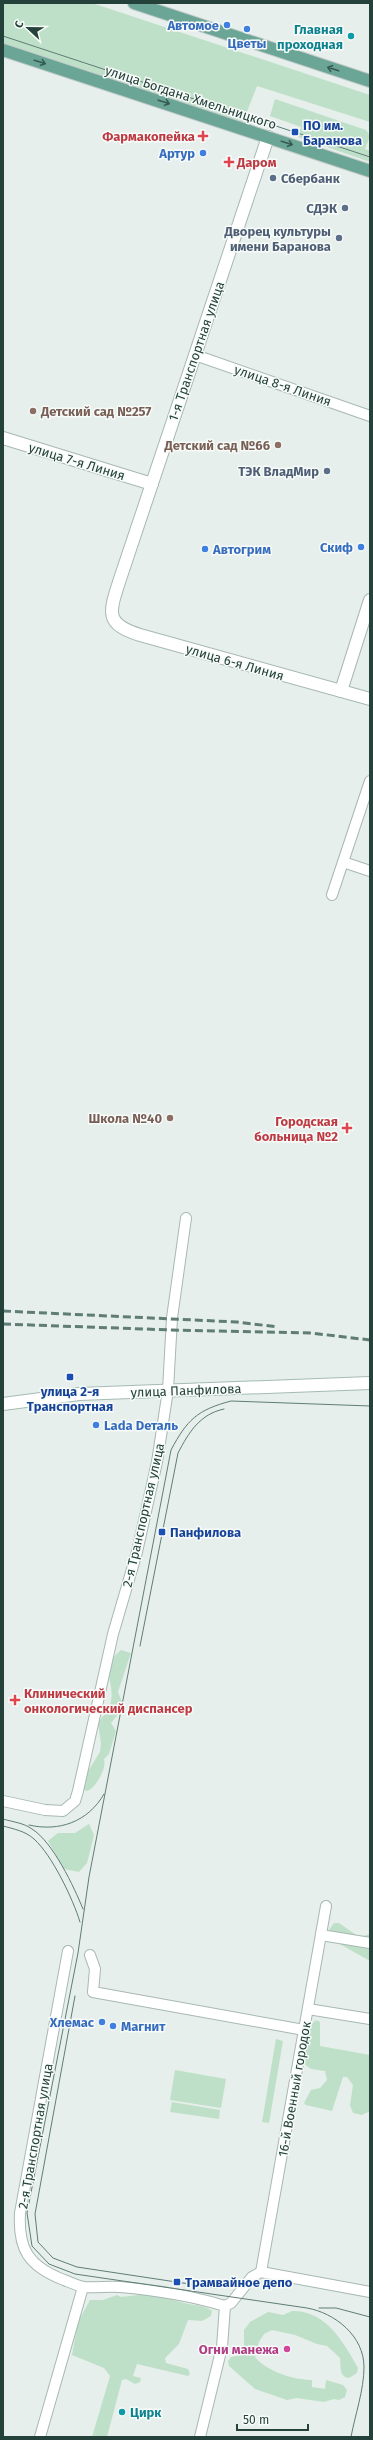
<svg xmlns="http://www.w3.org/2000/svg" width="373" height="2440" viewBox="0 0 373 2440" font-family="'Fira Sans',sans-serif">
<rect width="100%" height="100%" fill="#e6efeb"/>
<!-- green -->
<g fill="#bfe0c8">
<path d="M3 3H92L370 95V122L257 86 243 122 3 44Z"/>
<path d="M275 99 366 130 370 136 365 149 370 151V162L298 137 301 127 270 116Z"/>
<path d="M121 1650 131 1653 118 1692 122 1702 119 1713 111 1723 116 1731 109 1754 104 1759C107 1768 96 1788 87 1791L83 1789 87 1773 100 1752 101 1743 98 1723C102 1717 108 1711 110 1705 117 1682 97 1670 121 1650Z"/>
<path d="M89 1824 94 1835 87 1863 79 1872 64 1869 48 1841 58 1833H75Z"/>
<path d="M334 1923H339L359 1937 370 1934V1961L329 1938 326 1934Z"/>
<path d="M316 2020 320 2022V2046L370 2055V2111L362 2115 353 2113 350 2105 353 2085 347 2077H343L332 2111 306 2105 304 2103 311 2090 320 2088 327 2080 325 2071 311 2069 303 2063C305 2049 304 2029 316 2020Z"/>
<path d="M276 2039 283 2041 269 2123 262 2122Z"/>
<path d="M175 2070 226 2079 221 2108 170 2100Z"/>
<path d="M172 2102 220 2110 219 2119 170 2112Z"/>
<path d="M146 2294C163 2295 173 2301 189 2304 199 2306 204 2305 212 2311L211 2316 202 2321 188 2320 179 2344 165 2358 166 2363 188 2369 190 2374 188 2376 137 2364 133 2376 141 2378 140 2382 135 2384 126 2379 122 2380 107 2437H92L110 2376 104 2368 72 2355 78 2322 90 2300H103L117 2295 121 2297Z"/>
<path d="M292 2311C326 2310 344 2343 358 2368L357 2373 349 2378C339 2377 341 2367 340 2358L327 2346 317 2344 295 2335 272 2330 264 2334 259 2342 255 2357C266 2371 294 2380 312 2380V2387L325 2389 326 2380 343 2385 347 2390 345 2397 339 2400 334 2399 324 2402 297 2398 287 2400 255 2389 229 2366 228 2361 231 2357 241 2355 244 2345V2330L250 2322 268 2312 283 2315Z"/>
</g>
<g fill="none" stroke-linecap="round" stroke-linejoin="round">
<defs>
<g id="minor">
<path d="M195 355 370 416"/>
<path d="M343 862 370 871"/>
<path d="M332 895 370 781"/>
<path d="M3 1801 45 1810 63 1811 75 1801 78 1791 113 1634 137 1552 157 1462 168 1390 172 1318 186 1218"/>
<path d="M321 1935 370 1943"/>
<path d="M68 1951 20 2213C18 2249 28 2266 64 2280 70 2282 77 2286 84 2287 96 2288 108 2286 120 2287 156 2290 192 2296 225 2306L231 2303 252 2277 261 2272 370 2292"/>
<path d="M90 1955 95 1969 93 1992 304 2030"/>
<path d="M308 2009 370 2019"/>
<path d="M261 2272 326 1906"/>
<path d="M40 2437 83 2287"/>
<path d="M200 2437 222 2347 225 2306"/>
</g>
<g id="tertiary">
<path d="M268 137 119 582C109 613 105 624 140 635L370 699"/>
<path d="M3 438 152 484"/>
<path d="M341 691 370 600"/>
</g>
<path id="secondary" d="M3 1404 79 1394 370 1383"/>
<g id="primary">
<path d="M134 3 370 81"/>
<path d="M3 50 370 171"/>
</g>
</defs>
<!-- minor casing -->
<use href="#minor" stroke="#a8b8b2" stroke-width="12"/>
<!-- tertiary casing -->
<use href="#tertiary" stroke="#a8b8b2" stroke-width="14"/>
<!-- secondary casing -->
<use href="#secondary" stroke="#a4bbb3" stroke-width="14"/>
<!-- primary casing -->
<use href="#primary" stroke="#c2cac8" stroke-width="14"/>
<!-- minor -->
<use href="#minor" stroke="#fff" stroke-width="10"/>
<!-- tertiary -->
<use href="#tertiary" stroke="#fff" stroke-width="12"/>
<!-- secondary -->
<use href="#secondary" stroke="#fff" stroke-width="12"/>
<!-- primary -->
<use href="#primary" stroke="#6aa596" stroke-width="12"/>
<!-- tram -->
<g stroke="#5f7d75" stroke-width="1">
<path d="M3 36 370 157"/>
<path d="M140 1646 178 1453C189 1432 200 1414 224 1409"/>
<path d="M3 1819C13 1822 24 1823 32 1829 53 1842 74 1887 83 1909"/>
<path d="M29 1825C59 1832 88 1822 104 1794"/>
<path d="M3 1826C14 1829 25 1831 34 1839 52 1855 73 1899 80 1922"/>
<path d="M75 1996 35 2214 38 2242 53 2258 77 2267 216 2288"/>
<path d="M319 2308H336L370 2317"/>
<path d="M351 2437C355 2415 364 2390 364 2367 364 2336 335 2313 307 2308L75 2274 49 2264 32 2246 27 2213 78 1953 89 1877 171 1450C187 1420 197 1410 231 1401L370 1406"/>
</g>
<!-- rail -->
<g stroke="#5f7d75" stroke-width="3" stroke-dasharray="8 4" stroke-linecap="butt">
<path d="M3 1311 237 1322 278 1327"/>
<path d="M3 1324 172 1330 311 1333 370 1340"/>
</g>
</g>
<!-- one-way arrows -->
<defs><path id="oneway-shaft" d="M-6 0H5M1.5-3L5.5 0L1.5 3" fill="none" stroke-width="1.6" stroke-linecap="round" stroke-linejoin="round"/></defs>
<g stroke="#365b51">
<use href="#oneway-shaft" transform="translate(40 62) rotate(18)"/>
<use href="#oneway-shaft" transform="translate(333 69) rotate(-162)"/>
<use href="#oneway-shaft" transform="translate(164 102) rotate(18)"/>
<use href="#oneway-shaft" transform="translate(287 143) rotate(18)"/>
</g>
<!-- markers -->
<g fill="#3f7fe0" stroke="#f7fbf9" stroke-width="1.5">
<circle cx="227" cy="25" r="4"/>
<circle cx="247" cy="29" r="4"/>
<circle cx="203" cy="153" r="4"/>
<circle cx="361" cy="547" r="4"/>
<circle cx="205" cy="549" r="4"/>
<circle cx="96" cy="1425" r="4"/>
<circle cx="102" cy="2022" r="4"/>
<circle cx="113" cy="2026" r="4"/>
</g>
<g fill="#0f9aa8" stroke="#f7fbf9" stroke-width="1.5">
<circle cx="351" cy="36" r="4"/>
<circle cx="122" cy="2412" r="4"/>
</g>
<g fill="#1a4fb4" stroke="#f7fbf9" stroke-width="1.5">
<rect x="291" y="128" width="8" height="8" rx="2"/>
<rect x="66" y="1373" width="8" height="8" rx="2"/>
<rect x="158" y="1528" width="8" height="8" rx="2"/>
<rect x="173" y="2278" width="8" height="8" rx="2"/>
</g>
<g fill="#e0444e" stroke="#f7fbf9" stroke-width="1.5">
<path d="M201 130h4v4h4v4h-4v4h-4v-4h-4v-4h4z"/>
<path d="M227 156h4v4h4v4h-4v4h-4v-4h-4v-4h4z"/>
<path d="M345 1122h4v4h4v4h-4v4h-4v-4h-4v-4h4z"/>
<path d="M13 1694h4v4h4v4h-4v4h-4v-4h-4v-4h4z"/>
</g>
<g fill="#5c6f8a" stroke="#f7fbf9" stroke-width="1.5">
<circle cx="273" cy="178" r="4"/>
<circle cx="345" cy="208" r="4"/>
<circle cx="339" cy="238" r="4"/>
<circle cx="327" cy="471" r="4"/>
</g>
<g fill="#8d6e63" stroke="#f7fbf9" stroke-width="1.5">
<circle cx="33" cy="411" r="4"/>
<circle cx="278" cy="445" r="4"/>
<circle cx="170" cy="1118" r="4"/>
</g>
<circle fill="#d1479c" stroke="#f7fbf9" stroke-width="1.5" cx="287" cy="2349" r="4"/>
<g text-anchor="middle" stroke-width="3" stroke-linejoin="round" paint-order="stroke">
<!-- shop labels -->
<g font-size="13" font-weight="bold" fill="#366cbe" stroke="#f7fbf9" text-anchor="end">
<text x="219" y="30">Автомое</text>
<text x="247" y="48" text-anchor="middle">Цветы</text>
<text x="195" y="158">Артур</text>
<text x="353" y="552">Скиф</text>
<text x="213" y="554" text-anchor="start">Автогрим</text>
<text x="104" y="1430" text-anchor="start">Lada Dеталь</text>
<text x="94" y="2027">Хлемас</text>
<text x="121" y="2031" text-anchor="start">Магнит</text>
</g>
<!-- culture labels -->
<g font-size="13" font-weight="bold" fill="#0d838f" stroke="#f7fbf9" text-anchor="end">
<text x="343" y="34">Главная<tspan x="343" dy="15">проходная</tspan></text>
<text x="130" y="2417" text-anchor="start">Цирк</text>
</g>
<!-- street labels -->
<g font-size="13" fill="#24423a" stroke="#f7fbf9">
<text transform="translate(191 97) rotate(18)" y="5">улица Богдана Хмельницкого</text>
<text transform="translate(196 351) rotate(-71)" y="5">1-я Транспортная улица</text>
<text transform="translate(283 385) rotate(19)" y="5">улица 8-я Линия</text>
<text transform="translate(77 461) rotate(17)" y="5">улица 7-я Линия</text>
<text transform="translate(235 662) rotate(16)" y="5">улица 6-я Линия</text>
<text transform="translate(186 1390) rotate(-2)" y="5">улица Панфилова</text>
<text transform="translate(143 1515) rotate(-77)" y="5">2-я Транспортная улица</text>
<text transform="translate(294 2089) rotate(-80)" y="5">16-й Военный городок</text>
<text transform="translate(35 2136) rotate(-80)" y="5">2-я Транспортная улица</text>
</g>
<!-- transit labels -->
<g font-size="13" font-weight="bold" fill="#164399" stroke="#f7fbf9" text-anchor="start">
<text x="303" y="130">ПО им.<tspan x="303" dy="15">Баранова</tspan></text>
<text x="70" y="1396" text-anchor="middle">улица 2-я<tspan x="70" dy="15">Транспортная</tspan></text>
<text x="170" y="1537">Панфилова</text>
<text x="185" y="2287">Трамвайное депо</text>
</g>
<!-- health labels -->
<g font-size="13" font-weight="bold" fill="#be3a42" stroke="#f7fbf9" text-anchor="end">
<text x="195" y="141">Фармакопейка</text>
<text x="237" y="167" text-anchor="start">Даром</text>
<text x="338" y="1126">Городская<tspan x="338" dy="15">больница №2</tspan></text>
<text x="24" y="1698" text-anchor="start">Клинический<tspan x="24" dy="15">онкологический диспансер</tspan></text>
</g>
<!-- service labels -->
<g font-size="13" font-weight="bold" fill="#4e5e75" stroke="#f7fbf9" text-anchor="end">
<text x="281" y="183" text-anchor="start">Сбербанк</text>
<text x="337" y="213">СДЭК</text>
<text x="331" y="236">Дворец культуры<tspan x="331" dy="15">имени Баранова</tspan></text>
<text x="319" y="476">ТЭК ВладМир</text>
</g>
<!-- education labels -->
<g font-size="13" font-weight="bold" fill="#785e54" stroke="#f7fbf9" text-anchor="end">
<text x="41" y="416" text-anchor="start">Детский сад №257</text>
<text x="270" y="450">Детский сад №66</text>
<text x="162" y="1123">Школа №40</text>
</g>
<!-- hotel labels -->
<g font-size="13" font-weight="bold" fill="#b23c85" stroke="#f7fbf9" text-anchor="end">
<text x="279" y="2354">Огни манежа</text>
</g>
</g>
<!-- border -->
<rect width="373" height="2440" fill="none" stroke="#24423a" stroke-width="8"/>
<!-- north arrow -->
<g transform="translate(28 28) rotate(292)" stroke="#f7fbf9" stroke-width="3" paint-order="stroke">
<path d="M0-3L7 15L0 10L-7 15Z" fill="#24423a"/>
<text y="-6" font-size="11" font-weight="bold" text-anchor="middle" fill="#24423a">С</text>
</g>
<!-- scale -->
<path d="M237 2424v6h71v-6" fill="none" stroke="#24423a" stroke-width="2"/>
<text x="243" y="2424" font-size="12" fill="#24423a" stroke="#f7fbf9" stroke-width="3" paint-order="stroke">50 m</text>
</svg>
